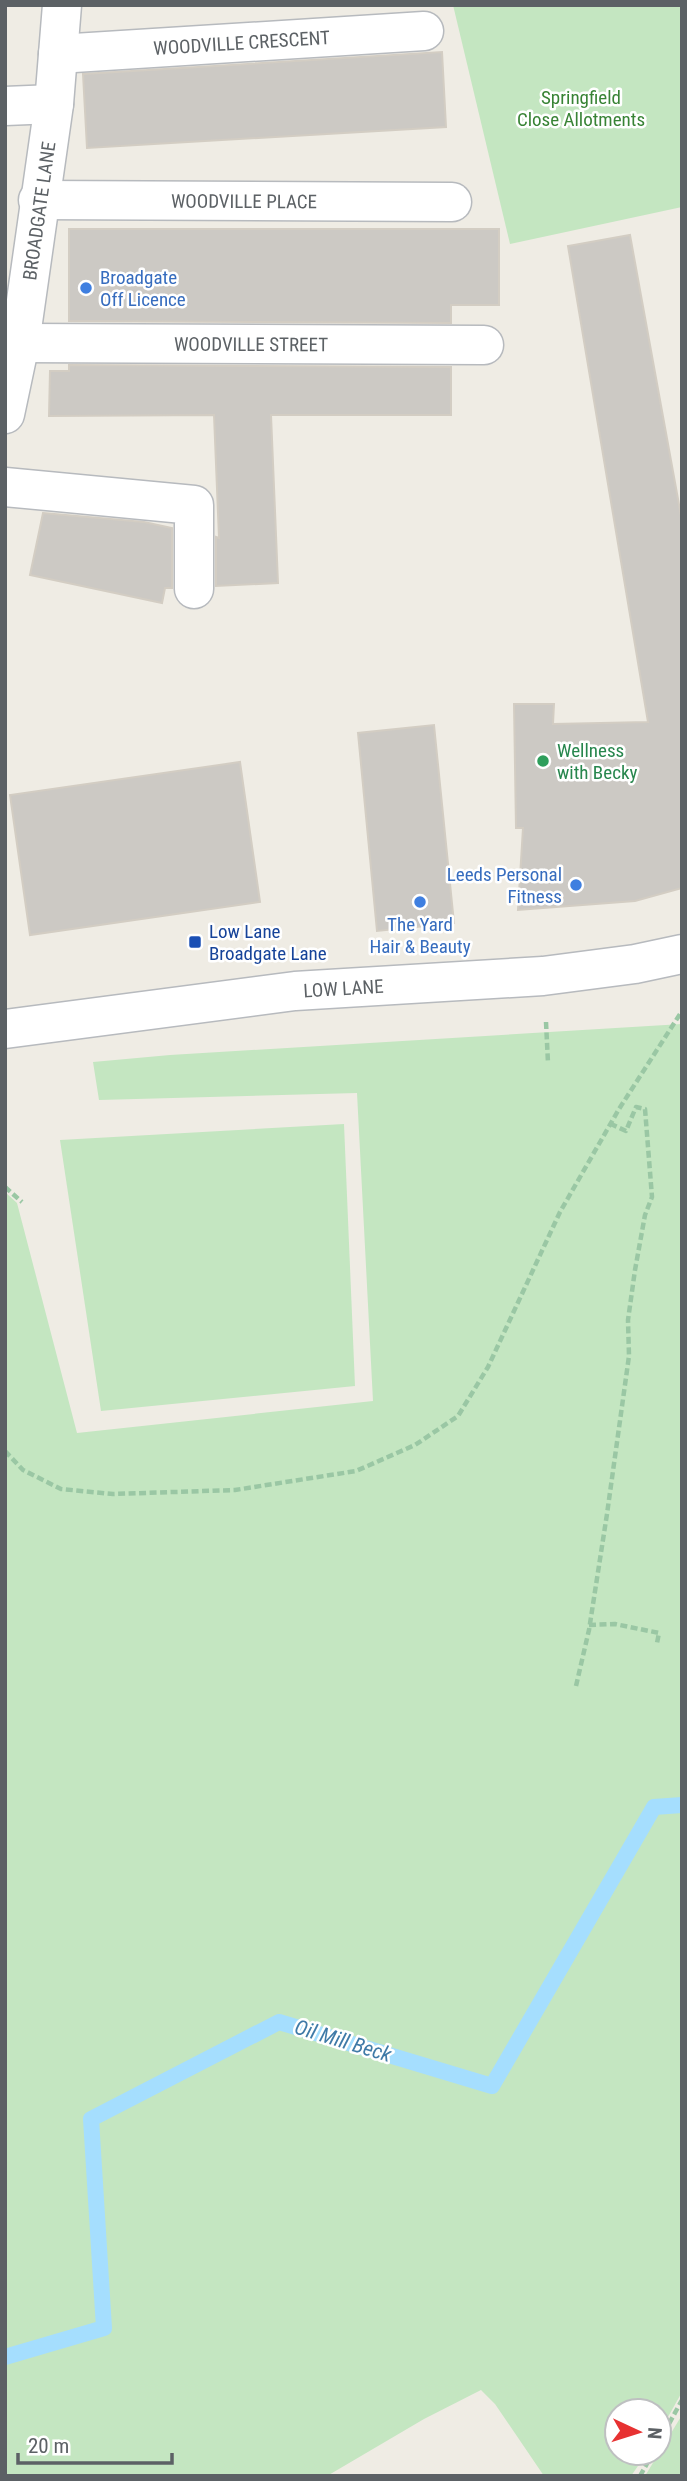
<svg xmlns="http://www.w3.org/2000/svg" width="687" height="2481" viewBox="0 0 687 2481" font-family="'Roboto Condensed',sans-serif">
<rect width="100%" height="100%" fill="#efece4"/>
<!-- green -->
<g fill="#c4e6c1">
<path d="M453 5H682V207L510 244Z"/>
<path d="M682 1024V2392L659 2433V2411H617V2453H647L631 2476H544L495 2404 481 2390 424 2419 327 2476H5V1192L17 1203 77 1433 373 1401 357 1093 99 1100 93 1062 170 1055Z"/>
<path d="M344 1124 355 1386 101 1411 60 1140Z"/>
<path d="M682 2415V2476H645Z"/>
</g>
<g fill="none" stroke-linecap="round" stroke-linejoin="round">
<!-- stream -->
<path stroke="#a5defe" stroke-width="16" d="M5 2357 104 2328 91 2119 279 2022 492 2086 654 1807 682 1805"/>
</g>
<!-- building -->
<g fill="#ccc9c4" stroke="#d3cdc3" stroke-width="2">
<path d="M442 52 446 127 87 148 83 74Z"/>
<path d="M69 229H499V305H451V323L69 321Z"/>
<path d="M630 235 682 521V888L635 901 518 910 523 828H516L514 704H554L553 724 648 722 568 246Z"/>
<path d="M69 365 451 367V415H271L278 583 216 586V537L219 538 214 415 49 416 50 371H69Z"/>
<path d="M43 513 144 522 172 528V588H165L162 603 30 575Z"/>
<path d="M434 725 454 923 377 931 358 733Z"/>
<path d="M240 762 260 902 30 935 10 795Z"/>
</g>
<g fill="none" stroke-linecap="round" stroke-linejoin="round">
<defs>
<g id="minor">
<path id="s1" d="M58 54 424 31"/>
<path d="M5 106 54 104"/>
<path id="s2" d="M38 200 452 202"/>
<path id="s3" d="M20 343 484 345"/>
<path d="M5 487 194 505V589"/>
</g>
<g id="tertiary">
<path id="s4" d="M5 414 20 343 54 104 62 5"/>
<path id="s5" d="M5 1029 295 991 543 976 635 964 682 954"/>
</g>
</defs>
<!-- minor casing -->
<use href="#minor" stroke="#b7babe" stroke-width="41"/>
<!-- tertiary casing -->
<use href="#tertiary" stroke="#b7babe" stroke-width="41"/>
<!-- path -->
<g stroke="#9ac7a4" stroke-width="4.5" stroke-dasharray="7 3.5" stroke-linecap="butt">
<path d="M546 1022 548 1063"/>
<path d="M5 1187 22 1202"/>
<path d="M5 1451 23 1470 61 1489 113 1494 235 1490 356 1471 415 1445 458 1416 488 1367 560 1212 619 1109 682 1011"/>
<path d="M589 1625 615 1624 659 1633 657 1643"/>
<path d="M576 1686 589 1630 607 1514 629 1356 628 1320 635 1270 645 1215 652 1197 645 1109 636 1107 626 1131 611 1124"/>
<path d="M659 2442 682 2400"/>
<path d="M640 2476 653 2453"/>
</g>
<!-- minor -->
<use href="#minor" stroke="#fff" stroke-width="38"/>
<!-- tertiary -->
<use href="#tertiary" stroke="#fff" stroke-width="38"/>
</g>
<!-- markers -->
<g fill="#3f7fe0" stroke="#fff" stroke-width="2.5">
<circle cx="86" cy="288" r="7"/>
<circle cx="576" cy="885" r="7"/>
<circle cx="420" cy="902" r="7"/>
</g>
<circle fill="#2e9e5b" stroke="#fff" stroke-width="2.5" cx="543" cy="761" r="7"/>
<rect fill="#1a4fb4" stroke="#fff" stroke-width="2.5" x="188" y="935" width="14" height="14" rx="3.5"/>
<g text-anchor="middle" stroke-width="5" stroke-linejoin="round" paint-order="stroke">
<!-- street labels -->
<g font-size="19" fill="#5c6165" stroke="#fff">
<text dy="7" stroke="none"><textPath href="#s1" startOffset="184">WOODVILLE CRESCENT</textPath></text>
<text dy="7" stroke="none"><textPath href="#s2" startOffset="206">WOODVILLE PLACE</textPath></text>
<text dy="7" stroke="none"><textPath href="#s4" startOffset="206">BROADGATE LANE</textPath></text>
<text dy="7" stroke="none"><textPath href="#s3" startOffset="231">WOODVILLE STREET</textPath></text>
<text dy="7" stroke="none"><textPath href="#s5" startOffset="341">LOW LANE</textPath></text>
</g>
<!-- park labels -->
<g font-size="19" fill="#388335" stroke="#fff">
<text x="581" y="104">Springfield<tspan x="581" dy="22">Close Allotments</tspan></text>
</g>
<!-- shop labels -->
<g font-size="19" fill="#366cbe" stroke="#fff" text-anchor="start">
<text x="100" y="284">Broadgate<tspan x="100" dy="22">Off Licence</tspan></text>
<text x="562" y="881" text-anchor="end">Leeds Personal<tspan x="562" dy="22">Fitness</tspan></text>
<text x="420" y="931" text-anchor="middle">The Yard<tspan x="420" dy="22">Hair &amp; Beauty</tspan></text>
</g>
<!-- leisure labels -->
<g font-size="19" fill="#27864d" stroke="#fff" text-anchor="start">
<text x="557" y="757">Wellness<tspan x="557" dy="22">with Becky</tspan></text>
</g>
<!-- transit labels -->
<g font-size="19" fill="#164399" stroke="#fff" text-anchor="start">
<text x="209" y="938">Low Lane<tspan x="209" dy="22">Broadgate Lane</tspan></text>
</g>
<!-- water labels -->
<g font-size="21" font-style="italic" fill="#3f7aa7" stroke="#fff">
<text transform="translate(343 2041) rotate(17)" y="7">Oil Mill Beck</text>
</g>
</g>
<!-- border -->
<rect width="687" height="2481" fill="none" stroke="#5c6165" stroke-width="14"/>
<!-- north arrow -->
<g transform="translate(638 2432) rotate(94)"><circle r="33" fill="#ffffff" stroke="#bec0c1" stroke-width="2"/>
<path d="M0-5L12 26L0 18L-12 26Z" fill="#e73232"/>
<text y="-10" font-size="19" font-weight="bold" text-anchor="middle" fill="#5c6165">N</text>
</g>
<!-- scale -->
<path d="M18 2453v10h154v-10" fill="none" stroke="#5c6165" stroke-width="3.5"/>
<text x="28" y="2453" font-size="21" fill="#5c6165" stroke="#ffffff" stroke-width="5" paint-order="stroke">20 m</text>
</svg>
